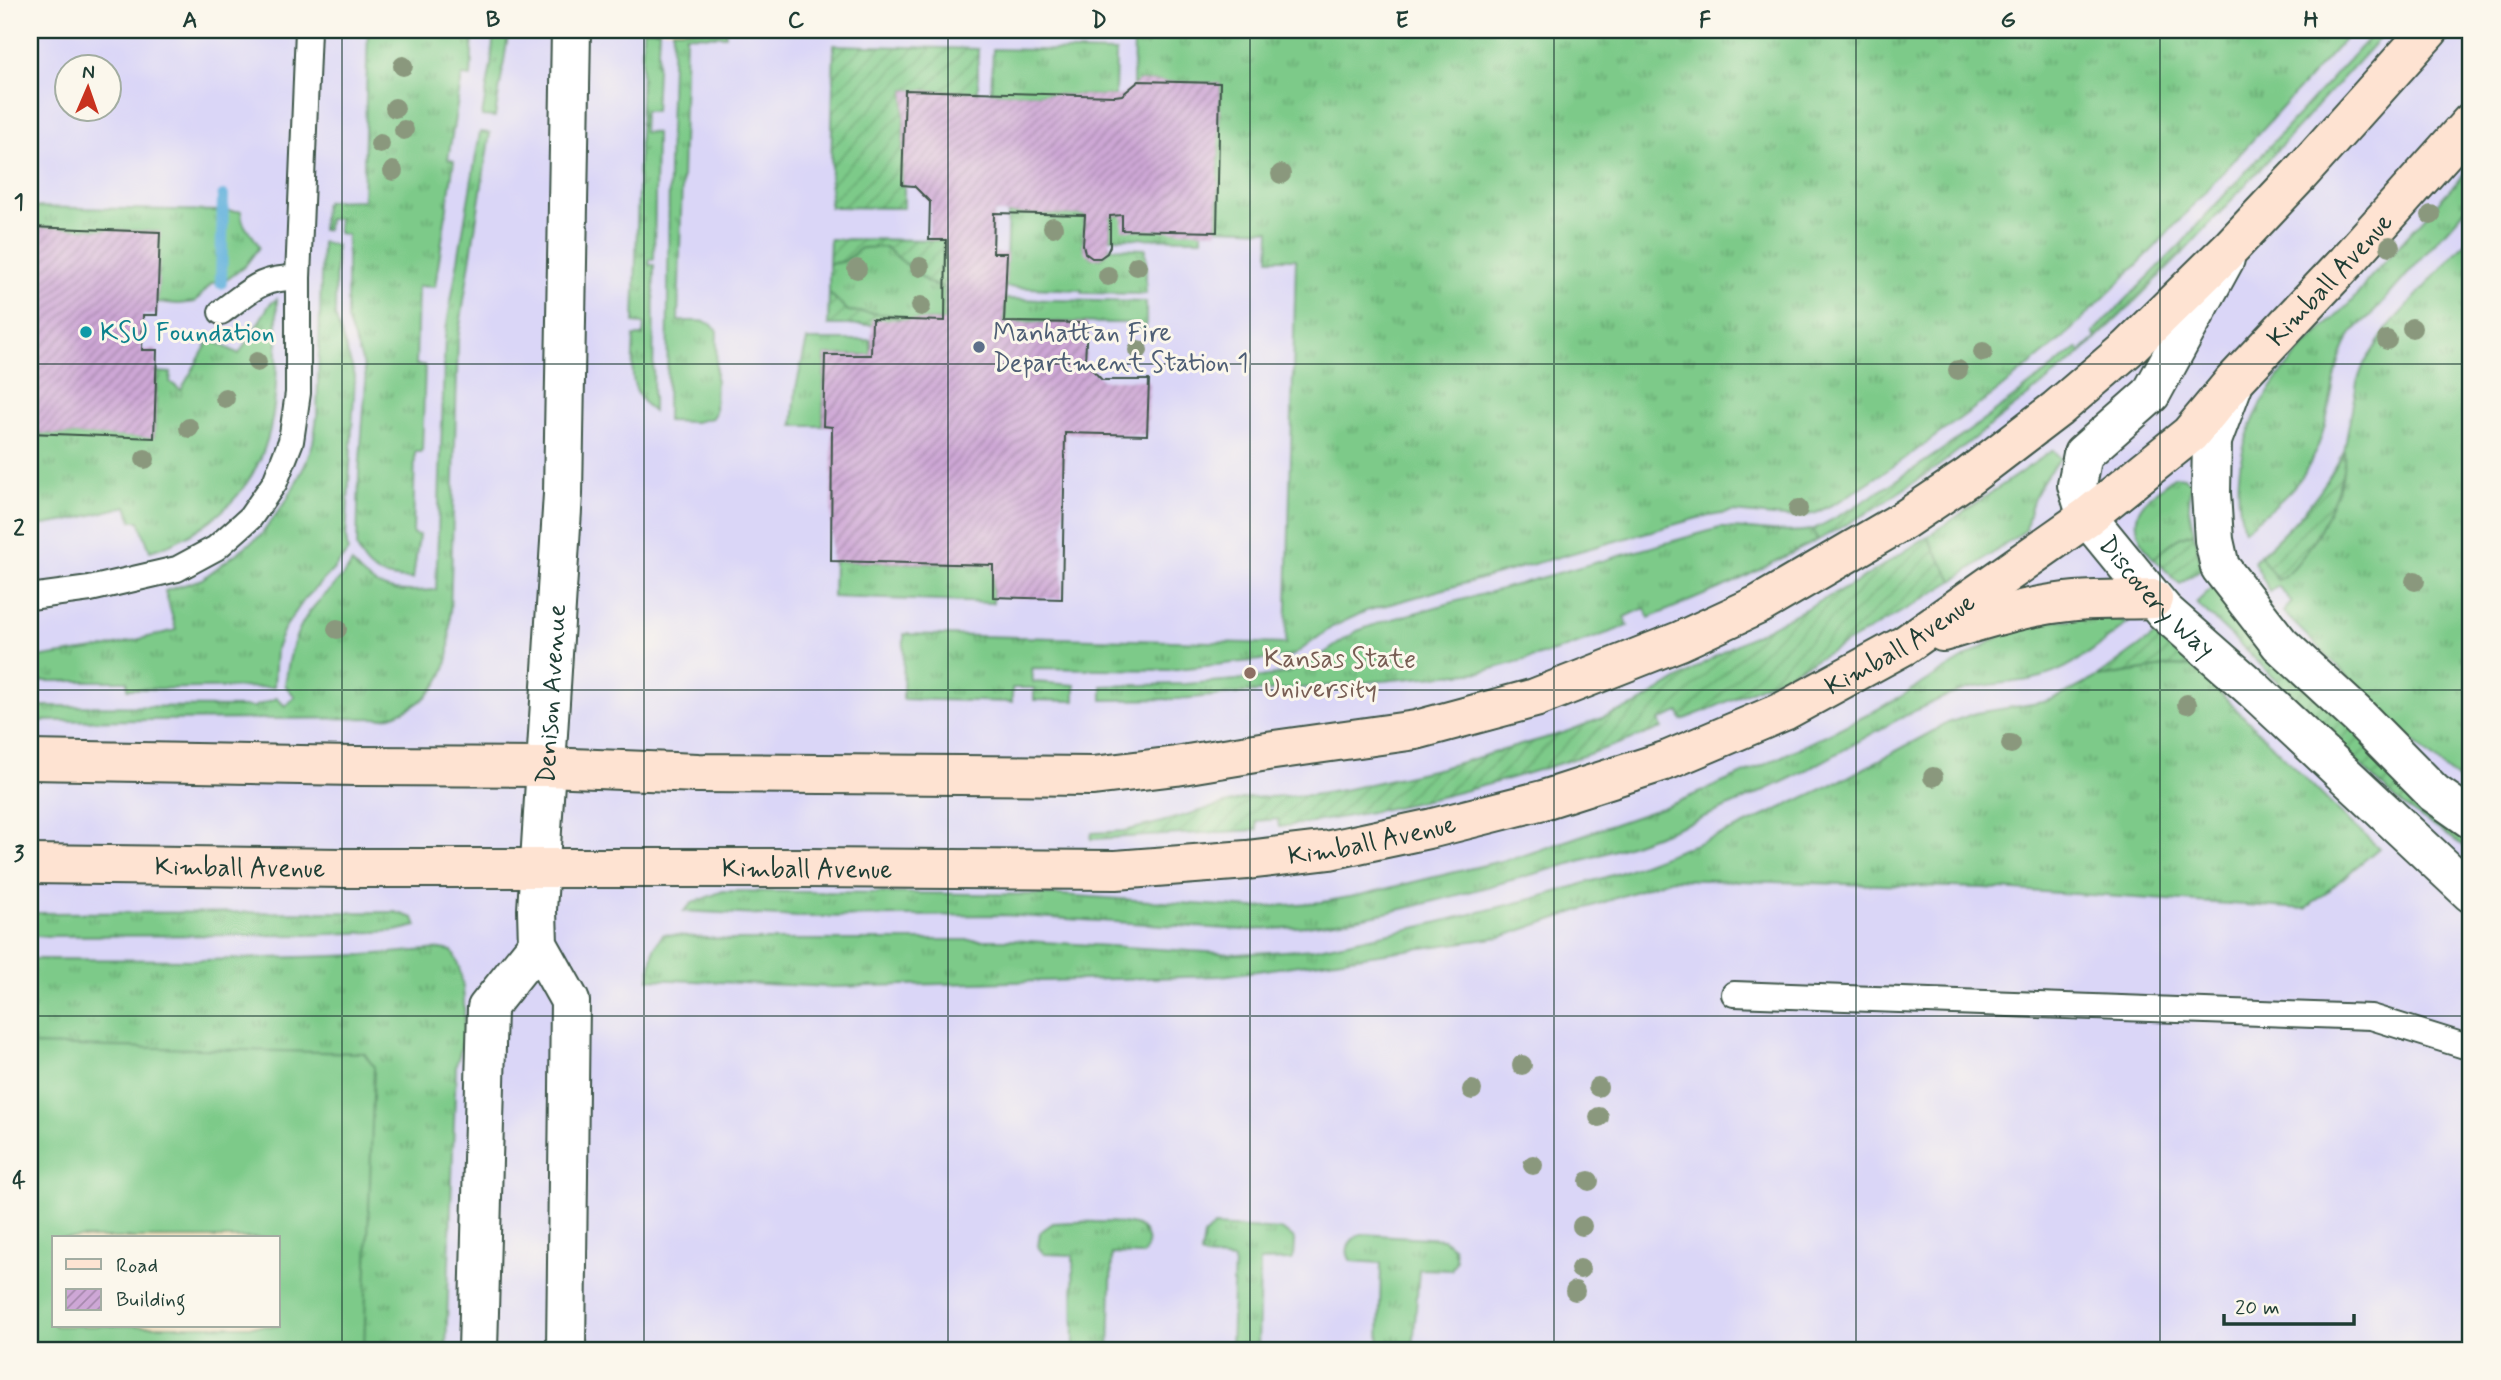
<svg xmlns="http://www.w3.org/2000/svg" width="2501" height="1380" viewBox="0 0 2501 1380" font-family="Mynerve,sans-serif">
<defs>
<pattern id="grass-tufts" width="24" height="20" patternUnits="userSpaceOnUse" patternTransform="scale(1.75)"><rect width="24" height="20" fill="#7dca89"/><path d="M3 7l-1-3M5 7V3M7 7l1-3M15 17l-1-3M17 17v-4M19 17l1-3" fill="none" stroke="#66a571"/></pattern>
<pattern id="garden-furrows" width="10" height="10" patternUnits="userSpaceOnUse" patternTransform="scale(1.75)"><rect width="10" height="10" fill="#7dca89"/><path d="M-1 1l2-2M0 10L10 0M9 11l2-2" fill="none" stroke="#66a571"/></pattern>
<pattern id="building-hatch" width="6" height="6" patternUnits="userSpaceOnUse" patternTransform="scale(1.75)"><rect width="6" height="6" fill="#cea7d6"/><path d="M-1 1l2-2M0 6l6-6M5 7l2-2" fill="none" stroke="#a789ae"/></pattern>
</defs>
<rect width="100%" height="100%" fill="#fbf7ec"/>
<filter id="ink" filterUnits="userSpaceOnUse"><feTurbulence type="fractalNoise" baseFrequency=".0143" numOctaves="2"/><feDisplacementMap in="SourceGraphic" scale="14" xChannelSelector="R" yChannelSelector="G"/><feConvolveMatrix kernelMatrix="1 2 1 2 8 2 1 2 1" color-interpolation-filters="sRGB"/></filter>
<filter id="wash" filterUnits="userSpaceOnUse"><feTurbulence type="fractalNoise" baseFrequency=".00686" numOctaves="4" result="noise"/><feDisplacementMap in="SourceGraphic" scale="28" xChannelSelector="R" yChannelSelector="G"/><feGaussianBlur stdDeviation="1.57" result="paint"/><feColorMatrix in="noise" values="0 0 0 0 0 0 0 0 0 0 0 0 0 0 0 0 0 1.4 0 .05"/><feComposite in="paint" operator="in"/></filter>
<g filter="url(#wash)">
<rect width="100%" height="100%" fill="#f1ddbc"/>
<!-- built -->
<path fill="#dad6f7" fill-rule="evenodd" d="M30 30H2471V1350H30ZM66 66H108V108H66ZM54 1238H278V1326H54Z"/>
<!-- grass -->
<g fill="url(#grass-tufts)" stroke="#4e845e" stroke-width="2" fill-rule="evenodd">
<path d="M368 30H473L471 77 462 76 448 159 454 161 435 287 418 286 416 365H425L422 452H415L413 534 419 535 413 579C386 578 367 576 357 547L359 473 366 381 364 366 347 320V235L338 233V219H328L327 230H322L324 206 327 201 363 200Z"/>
<path d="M494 30H509L495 117 482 116 491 65Z"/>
<path d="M643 30H659L655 111H644L643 132 656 133 654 259H650L649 265H654L653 412C626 390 633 367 634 336H643L644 324 634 323Z"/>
<path d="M673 30H726V36L686 35 678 321C691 322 711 317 717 331L715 412 712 418 695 422 667 421 669 165Z"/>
<path d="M1124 30H2353L2154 248 2063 338 1999 390 1903 460 1843 499 1816 513 1801 517H1784L1733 512 1698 518 1366 611 1332 627 1294 655 1280 658 1168 670 1032 668 1033 682 1075 685V701L1034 700V688H1012V702L903 699 904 634 1286 644 1296 259H1269L1270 230 1217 228 1220 84 1139 81 1133 85 1134 39 1123 38Z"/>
<path d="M2376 30H2387L2182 254V243L2198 224Z"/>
<path d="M993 49 1116 52 1115 96 991 93Z"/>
<path d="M480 132 490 133 458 339 449 651C444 689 418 709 383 718L30 721V706L254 707 277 698 285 706 295 697 285 685C289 655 295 627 316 604 329 590 342 580 352 563 376 594 400 592 436 590L445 336Z"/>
<path d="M2471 166V203C2439 238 2408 274 2376 310 2369 318 2359 324 2353 332 2339 352 2336 374 2331 397 2319 466 2299 489 2244 530 2224 455 2261 390 2312 339 2331 320 2353 304 2367 281Z"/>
<path d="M30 207 220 211 218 282 212 283 195 302 178 304 157 302 159 232 30 227Z"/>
<path d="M225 211H241C242 231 253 231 259 247L245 266 224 282Z"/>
<path d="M1008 213 1085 215 1083 245 1092 258H1101L1109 248 1146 249V294L1082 293V290L1005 287Z"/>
<path d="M1122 215 1202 231V239L1110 238V216Z"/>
<path d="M2471 236V791L2416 744 2283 612 2292 602 2278 586 2270 592 2254 562 2260 555 2278 580 2294 567 2313 542 2321 527 2342 480 2344 451 2357 382 2364 364 2388 327Z"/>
<path d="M322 242 336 245 335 316 355 376 346 538 348 551 334 569 304 600 284 629 276 649 274 687 127 689V681H30V659L108 647 176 630 165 591 202 579 261 535 288 498 305 465 313 443 317 417Z"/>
<path d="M872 246 889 248 924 279 933 285 945 288V321L902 320 890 315 848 311 829 293V264L845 261 858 249Z"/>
<path d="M277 299C276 378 286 456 220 513 199 530 176 544 150 551L139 521H132L127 506 68 521 30 527V433L154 437 157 372 171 373 170 382 181 390 210 339 239 354 270 304Z"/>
<path d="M1005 299 1146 302V337L1136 324 1130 323 1004 322Z"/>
<path d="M807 340H871V355H825L823 426H793L796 388Z"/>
<path d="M2053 450 2061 459C2040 479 2030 501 2026 530L1953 581 1927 537Z"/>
<path d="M2175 476 2184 477 2190 483 2189 508 2194 533C2175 537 2166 547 2154 559 2142 547 2130 524 2141 507 2149 495 2164 485 2175 476Z"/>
<path d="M1720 528C1753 527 1777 535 1812 530L1818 540 1735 582 1649 618 1645 608 1624 617 1628 626 1557 651 1481 672 1180 699 1102 700V686L1186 684 1249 679 1287 673 1313 661 1357 631 1382 622Z"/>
<path d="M834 561 993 565V603L833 597Z"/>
<path d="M2215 585 2259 638 2246 650 2196 603Z"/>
<path d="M2110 618 2128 623C2098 647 2067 674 2028 680 2004 684 1979 684 1955 693 1898 715 1846 751 1791 778 1739 803 1685 826 1630 845 1590 859 1549 870 1508 881 1421 906 1334 929 1244 930L1003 915 799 917 684 911 692 903 723 891 1062 895 1252 908 1322 902 1360 895 1522 856 1670 805 1766 764 1867 715 1900 697 2012 629 2034 621Z"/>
<path d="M2171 666 2194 667 2338 811 2379 848 2306 909 1984 888 1672 879 1501 937 1221 976 832 987 649 979 654 948 663 934 729 940H1011L1239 954 1314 949 1423 926 1536 898 1619 873 1738 828 1848 777 1948 723 1976 713 2044 702 2069 692 2097 677Z"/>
<path d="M395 912 414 918 417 926 396 931 306 935 30 936V913Z"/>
<path d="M441 949 452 951C468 977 467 1037 456 1065L446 1350H30V959L206 960 364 955ZM54 1238H278V1326H54Z"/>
<path d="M1053 1223C1070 1222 1124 1220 1137 1226 1149 1232 1150 1246 1143 1255L1112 1254 1109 1350H1074L1073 1255 1044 1254 1038 1247 1040 1232Z"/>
<path d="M1214 1226 1283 1230 1293 1238 1295 1243 1294 1256 1291 1260 1260 1261 1258 1350H1231L1234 1260 1205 1257 1201 1254 1204 1236Z"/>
<path d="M1362 1234 1443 1239 1454 1248 1456 1261 1451 1270 1419 1269 1413 1350H1379L1381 1263 1351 1261C1343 1250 1350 1238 1362 1234Z"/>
</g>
<!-- garden -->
<g fill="url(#garden-furrows)" stroke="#4e845e" stroke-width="2">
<path d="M834 45 978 49V92L905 90 902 185H904V208L830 207Z"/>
<path d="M830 239 946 240 945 288 929 283 885 247 861 248 845 261 829 264Z"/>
<path d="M2182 243V254C2147 289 2112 325 2075 359L1940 465 1874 509 1818 540 1812 530C1841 516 1868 499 1895 481 1959 441 2018 395 2077 348L2081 352 2096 338 2093 333Z"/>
<path d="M829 293 848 311 890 315 902 320 872 325H828Z"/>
<path d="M2344 451C2349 481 2306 569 2277 580L2260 555C2296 523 2322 494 2344 451Z"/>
<path d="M2194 533 2202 568 2180 584 2154 559C2166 547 2175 537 2194 533Z"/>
<path d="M1927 537 1953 581C1866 634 1777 684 1682 720L1679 712 1659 720 1662 728C1537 775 1411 810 1279 827L1278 819 1256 821 1257 830 1091 839 1092 833 1124 831 1158 823 1246 798 1312 795 1343 790 1441 768 1563 733 1638 704 1727 649 1854 584Z"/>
<path d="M2155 635 2194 667 2171 666 2097 677Z"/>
<path d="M2259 638 2471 834V851L2404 806 2375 780 2246 650Z"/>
</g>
<!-- pitch -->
<path fill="#7dca89" stroke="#4e845e" stroke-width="2" fill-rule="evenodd" d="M30 1045 364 1053 374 1067 364 1350H30ZM54 1238H278V1326H54Z"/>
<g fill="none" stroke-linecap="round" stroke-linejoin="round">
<!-- stream -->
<path stroke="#63b2dd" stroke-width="12" d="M221 283 223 196"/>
</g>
<g id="blocks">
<!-- building -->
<g fill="url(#building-hatch)">
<path d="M1139 81 1220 83 1217 232 1122 230V215L1110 216V246L1107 253 1100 258H1092L1085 253 1083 245 1085 215 994 213 993 253H1007L1004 322 1087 323 1085 362 1102 380H1149L1147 435 1065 433 1062 599 993 597V565L831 561 832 427 823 426 825 355H871L872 319 945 321 946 240H929L930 202 914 186 902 185 905 90 1115 96 1122 95Z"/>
<path d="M30 227 160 232 157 315H143L142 350H157L154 438 30 433Z"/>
</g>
</g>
</g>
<g filter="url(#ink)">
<use href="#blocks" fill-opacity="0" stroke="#3e5548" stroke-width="2"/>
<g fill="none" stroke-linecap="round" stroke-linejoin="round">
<defs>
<g id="service">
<path d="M221 312C250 291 260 277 298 278"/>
<path d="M30 597 90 589 177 569 216 548 250 518 275 482 291 441 298 393V278L308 30"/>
<path d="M1734 994 2371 1017 2471 1048"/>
</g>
<g id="minor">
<path id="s1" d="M2225 259 2151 394 2083 454 2077 485 2087 517 2164 611 2254 690 2471 893"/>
<path d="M2233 385 2212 441 2211 493 2214 540 2220 567 2280 644 2358 716 2434 793 2471 819"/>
</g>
<g id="tertiary">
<path d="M478 1350 487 1008 538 944"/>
<path id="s2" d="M566 1350 570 1001 538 944 537 910 563 494 571 30"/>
</g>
<g id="secondary">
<path d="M1943 632C1987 618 2031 605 2076 601 2102 599 2127 600 2153 599"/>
<path d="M30 760 355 766 546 767 698 773 1093 776 1176 766 1267 751 1416 730 1535 698 1680 641 1760 604 1904 520 1968 477 2057 409 2127 349 2232 246 2299 175 2429 30"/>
<path id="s3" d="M30 864 344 868H804L1116 870 1247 860 1330 850 1433 828 1543 800 1668 760 1784 711 1905 645 2087 517 2190 434 2234 381 2346 262 2471 122"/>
</g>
</defs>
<!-- service casing -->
<use href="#service" stroke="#3e5548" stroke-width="28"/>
<!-- minor casing -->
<use href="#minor" stroke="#3e5548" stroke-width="42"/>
<!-- tertiary casing -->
<use href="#tertiary" stroke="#3e5548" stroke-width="42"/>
<!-- secondary casing -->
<use href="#secondary" stroke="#3e5548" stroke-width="42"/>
<!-- service -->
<use href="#service" stroke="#fff" stroke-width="24"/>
<!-- minor -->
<use href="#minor" stroke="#fff" stroke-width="38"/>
<!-- tertiary -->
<use href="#tertiary" stroke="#fff" stroke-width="38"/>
<!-- secondary -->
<use href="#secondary" stroke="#fee3d2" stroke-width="38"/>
</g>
<!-- trees -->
<g fill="#8a987d">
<circle cx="403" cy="66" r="10"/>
<circle cx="395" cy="108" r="10"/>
<circle cx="404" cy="130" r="10"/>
<circle cx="380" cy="144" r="10"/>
<circle cx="393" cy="171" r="10"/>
<circle cx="1281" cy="174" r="10"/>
<circle cx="2431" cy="215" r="10"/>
<circle cx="1053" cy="227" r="10"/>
<circle cx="2390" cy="246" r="10"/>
<circle cx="1137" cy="266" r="10"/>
<circle cx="920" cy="267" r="10"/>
<circle cx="857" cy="269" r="10"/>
<circle cx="1108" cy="276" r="10"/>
<circle cx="921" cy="306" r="10"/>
<circle cx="2412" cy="328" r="10"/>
<circle cx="2387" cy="340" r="10"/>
<circle cx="1138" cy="350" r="10"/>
<circle cx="1983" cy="352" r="10"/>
<circle cx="257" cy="362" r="10"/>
<circle cx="1958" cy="370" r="10"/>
<circle cx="225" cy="398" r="10"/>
<circle cx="189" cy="428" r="10"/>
<circle cx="145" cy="459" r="10"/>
<circle cx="1798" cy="509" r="10"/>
<circle cx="2415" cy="581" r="10"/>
<circle cx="337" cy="629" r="10"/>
<circle cx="2187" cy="704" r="10"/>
<circle cx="2011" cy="744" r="10"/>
<circle cx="1933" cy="777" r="10"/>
<circle cx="1522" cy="1065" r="10"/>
<circle cx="1598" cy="1087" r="10"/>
<circle cx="1472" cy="1090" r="10"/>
<circle cx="1599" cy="1117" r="10"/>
<circle cx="1533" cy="1165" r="10"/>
<circle cx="1589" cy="1181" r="10"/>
<circle cx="1582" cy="1226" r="10"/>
<circle cx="1580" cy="1269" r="10"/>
<circle cx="1575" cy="1291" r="10"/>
</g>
</g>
<!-- grid -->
<path fill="none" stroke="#1f3d34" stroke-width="2" stroke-opacity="0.55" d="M342 30V1350M644 30V1350M948 30V1350M1250 30V1350M1554 30V1350M1856 30V1350M2160 30V1350M30 364H2471M30 690H2471M30 1016H2471"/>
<!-- markers -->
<circle fill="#0f9aa8" stroke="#fbf7ec" stroke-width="2.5" cx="86" cy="332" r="7"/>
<circle fill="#5c6f8a" stroke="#fbf7ec" stroke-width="2.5" cx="979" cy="347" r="7"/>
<circle fill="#8d6e63" stroke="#fbf7ec" stroke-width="2.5" cx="1250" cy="673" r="7"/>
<g text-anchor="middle" stroke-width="6" stroke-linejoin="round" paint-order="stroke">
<!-- street labels -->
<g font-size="26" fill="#1f3d34" stroke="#fbf7ec">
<text dy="9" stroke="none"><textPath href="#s3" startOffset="2478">Kimball Avenue</textPath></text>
<text dy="9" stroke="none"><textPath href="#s1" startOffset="416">Discovery Way</textPath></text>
<text dy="9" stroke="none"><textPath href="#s3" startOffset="1911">Kimball Avenue</textPath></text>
<text dy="9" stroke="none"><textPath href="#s2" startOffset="665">Denison Avenue</textPath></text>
<text dy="9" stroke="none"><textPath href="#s3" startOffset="1344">Kimball Avenue</textPath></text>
<text dy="9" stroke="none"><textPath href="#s3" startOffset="210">Kimball Avenue</textPath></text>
<text dy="9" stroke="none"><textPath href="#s3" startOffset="777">Kimball Avenue</textPath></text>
</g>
<!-- culture labels -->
<g font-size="26" fill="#0d838f" stroke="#fbf7ec" text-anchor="start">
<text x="100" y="341">KSU Foundation</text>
</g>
<!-- service labels -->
<g font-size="26" fill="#4e5e75" stroke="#fbf7ec" text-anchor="start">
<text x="993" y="341">Manhattan Fire<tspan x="993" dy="30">Department Station 1</tspan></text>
</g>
<!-- education labels -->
<g font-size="26" fill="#785e54" stroke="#fbf7ec" text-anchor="start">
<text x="1264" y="667">Kansas State<tspan x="1264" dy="30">University</tspan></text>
</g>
</g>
<!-- margin -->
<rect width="2501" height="1380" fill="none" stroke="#fbf7ec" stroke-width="77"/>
<!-- legend -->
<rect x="52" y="1236" width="228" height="91" fill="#fbf7ec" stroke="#a3ada2" stroke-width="2"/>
<rect x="66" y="1259" width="35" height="10" fill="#fee3d2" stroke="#a3ada2" stroke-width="2"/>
<text x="116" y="1272" font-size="21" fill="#1f3d34">Road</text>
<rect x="66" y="1289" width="35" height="21" fill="url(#building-hatch)" stroke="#a3ada2" stroke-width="2"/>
<text x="116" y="1306" font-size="21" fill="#1f3d34">Building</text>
<!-- north arrow -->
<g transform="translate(88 88) rotate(2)"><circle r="33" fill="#fbf7ec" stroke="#a3ada2" stroke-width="2"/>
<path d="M0-5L12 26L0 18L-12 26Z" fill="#c8321e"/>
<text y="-10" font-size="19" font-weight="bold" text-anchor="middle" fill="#1f3d34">N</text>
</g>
<!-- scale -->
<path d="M2224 1314v10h130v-10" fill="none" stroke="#1f3d34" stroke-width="3.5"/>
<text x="2235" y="1314" font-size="21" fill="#1f3d34" stroke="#fbf7ec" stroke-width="5" paint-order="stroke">20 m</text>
<rect x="38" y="38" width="2424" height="1304" fill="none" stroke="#1f3d34" stroke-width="2.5"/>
<g font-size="23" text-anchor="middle" font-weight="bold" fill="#1f3d34">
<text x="190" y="27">A</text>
<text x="493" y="27">B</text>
<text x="796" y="27">C</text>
<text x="1099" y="27">D</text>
<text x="1402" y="27">E</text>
<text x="1705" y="27">F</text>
<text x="2008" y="27">G</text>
<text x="2311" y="27">H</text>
<text x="19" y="209">1</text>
<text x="19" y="535">2</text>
<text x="19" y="861">3</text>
<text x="19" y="1187">4</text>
</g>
</svg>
